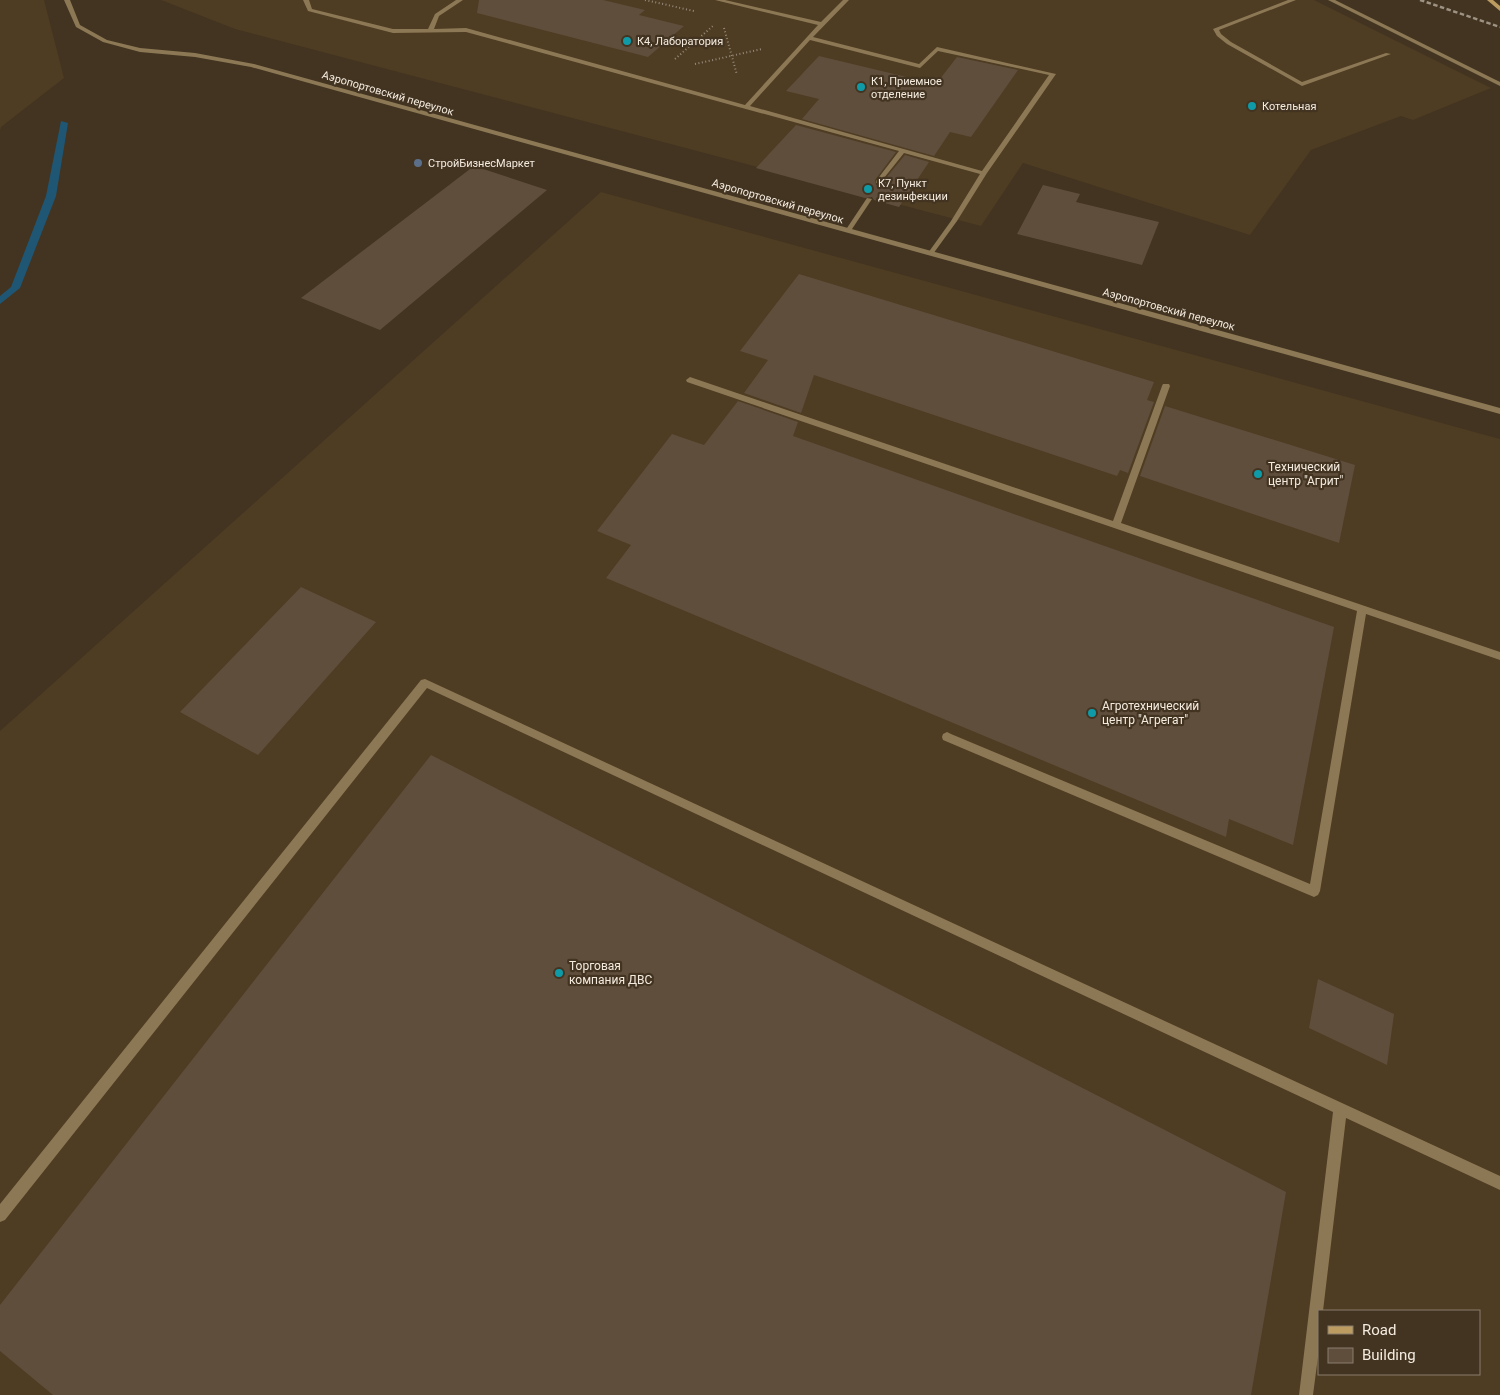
<svg xmlns="http://www.w3.org/2000/svg" width="1500" height="1395" viewBox="0 0 1500 1395" font-family="Roboto,sans-serif">
<rect width="100%" height="100%" fill="#423421"/>
<!-- built -->
<g fill="#4e3c23" fill-rule="evenodd">
<path d="M0 0H44L64 78 1 127 0 131Z"/>
<path d="M161 0H1314L1491 88 1413 120 1401 116 1311 150 1250 235 1023 163 981 226 235 29Z"/>
<path d="M601 192 1500 439V1395H0V731ZM1319 1311H1479V1374H1319Z"/>
</g>
<g fill="none" stroke-linecap="round" stroke-linejoin="round">
<!-- stream -->
<path fill="#1f5674" fill-rule="evenodd" d="M61 121 68 123 56 196 20 288 0 304V296L11 287 46 196Z"/>
</g>
<!-- building -->
<g fill="#604e3d">
<path d="M479 0H603L645 10 639 15 684 26 648 57 477 13Z"/>
<path d="M819 56 936 84 957 57 1018 70 971 137 950 132 934 156 802 119 819 99 786 91Z"/>
<path d="M796 125 896 152 875 180 876 185 881 184 905 155 929 162 899 207 874 200 872 197 865 198 756 168Z"/>
<path d="M474 166 547 190 380 330 301 298Z"/>
<path d="M1043 185 1080 194 1076 202 1159 222 1142 265 1017 234Z"/>
<path d="M799 274 1154 382 1147 400 1154 402 1128 473 1120 470 1117 476 814 375 801 413 744 393 768 360 740 351Z"/>
<path d="M738 401 798 422 793 436 1334 627 1293 845 1229 819 1226 837 606 578 631 545 597 531 672 434 704 445Z"/>
<path d="M1165 406 1355 465 1339 543 1140 476Z"/>
<path d="M301 587 376 622 258 755 180 712Z"/>
<path d="M431 755 1286 1192 1251 1395H53L0 1351V1305Z"/>
<path d="M1318 979 1394 1014 1387 1065 1309 1028Z"/>
</g>
<g fill="none" stroke-linecap="round" stroke-linejoin="round">
<!-- path -->
<g stroke="#968a7b" stroke-width="2" stroke-dasharray="1 2.5" stroke-linecap="butt">
<path d="M645 0 694 11"/>
<path d="M724 28 737 75"/>
<path d="M675 59 714 25"/>
<path d="M695 64 762 49"/>
</g>
<!-- lane -->
<g fill="#8c7854" fill-rule="evenodd">
<path d="M303 0H309L312 9 393 29H428L435 14 456 0H463L439 16 434 29 466 28 745 105 818 25 715 0H725L821 22 843 0H849L813 37 919 64 937 47 1056 74 987 173 957 221 933 254 931 255 928 253 951 221 980 174 904 153 880 183H876V181L899 151 466 32 393 33 308 11ZM810 40 920 68 938 51 1049 75 982 171 750 106Z"/>
<path d="M1288 0H1296L1219 30 1221 34 1231 42 1302 82 1386 53 1391 54 1302 86 1227 44 1217 36 1213 29Z"/>
<path d="M1328 0H1335L1500 82V86Z"/>
<path d="M867 198 872 199 850 232H846L845 231Z"/>
<path d="M690 377 1113 521 1162 386 1163 384H1169L1170 386 1121 523 1500 652V660L1366 614 1320 891 1318 895 1314 897 943 740 942 737 943 734 947 732 951 734 1310 884 1357 611 687 382 686 380Z"/>
<path d="M425 679 1500 1176V1190L1346 1118 1323 1311H1319V1349L1313 1395H1299L1333 1112 427 688 5 1220 0 1222V1204L421 680Z"/>
</g>
<!-- street -->
<path fill="#8c7854" fill-rule="evenodd" d="M64 0H70L80 25 107 40 140 48 195 53 254 64 1500 408V414L251 67 195 57 140 52 103 42 76 27Z"/>
<!-- secondary -->
<path fill="#bc9c61" fill-rule="evenodd" d="M1487 0H1493L1500 6V11Z"/>
<!-- rail -->
<path stroke="#9e9283" stroke-width="2.5" stroke-dasharray="4.5 2.5" stroke-linecap="butt" d="M1420 0 1500 27"/>
</g>
<!-- markers -->
<g fill="#0f9aa8" stroke="#423421" stroke-width="2">
<circle cx="627" cy="41" r="5"/>
<circle cx="861" cy="87" r="5"/>
<circle cx="1252" cy="106" r="5"/>
<circle cx="868" cy="189" r="5"/>
<circle cx="1258" cy="474" r="5"/>
<circle cx="1092" cy="713" r="5"/>
<circle cx="559" cy="973" r="5"/>
</g>
<circle fill="#5c6f8a" stroke="#423421" stroke-width="2" cx="418" cy="163" r="5"/>
<g text-anchor="middle" stroke-width="4.5" stroke-linejoin="round" paint-order="stroke">
<!-- far-poi labels -->
<g font-size="11" fill="#f4ebdf" stroke="#423421" text-anchor="start">
<text x="637" y="45">К4, Лаборатория</text>
<text x="871" y="85">К1, Приемное<tspan x="871" dy="13">отделение</tspan></text>
<text x="1262" y="110">Котельная</text>
<text x="428" y="167">СтройБизнесМаркет</text>
<text x="878" y="187">К7, Пункт<tspan x="878" dy="13">дезинфекции</tspan></text>
</g>
<!-- far-street labels -->
<g font-size="11" fill="#f4ebdf" stroke="#423421">
<text transform="translate(388 93) rotate(16)" y="4">Аэропортовский переулок</text>
<text transform="translate(778 201) rotate(16)" y="4">Аэропортовский переулок</text>
<text transform="translate(1169 309) rotate(15)" y="4">Аэропортовский переулок</text>
</g>
<!-- poi labels -->
<g font-size="12" fill="#f4ebdf" stroke="#423421" text-anchor="start">
<text x="1268" y="471">Технический<tspan x="1268" dy="14">центр "Агрит"</tspan></text>
<text x="1102" y="710">Агротехнический<tspan x="1102" dy="14">центр "Агрегат"</tspan></text>
<text x="569" y="970">Торговая<tspan x="569" dy="14">компания ДВС</tspan></text>
</g>
</g>
<!-- legend -->
<rect x="1318" y="1310" width="162" height="65" fill="#423421" stroke="#897d6d"/>
<rect x="1328" y="1326" width="25" height="8" fill="#bc9c61" stroke="#897d6d"/>
<text x="1362" y="1335" font-size="15" fill="#f4ebdf">Road</text>
<rect x="1328" y="1348" width="25" height="15" fill="#604e3d" stroke="#897d6d"/>
<text x="1362" y="1360" font-size="15" fill="#f4ebdf">Building</text>
</svg>
